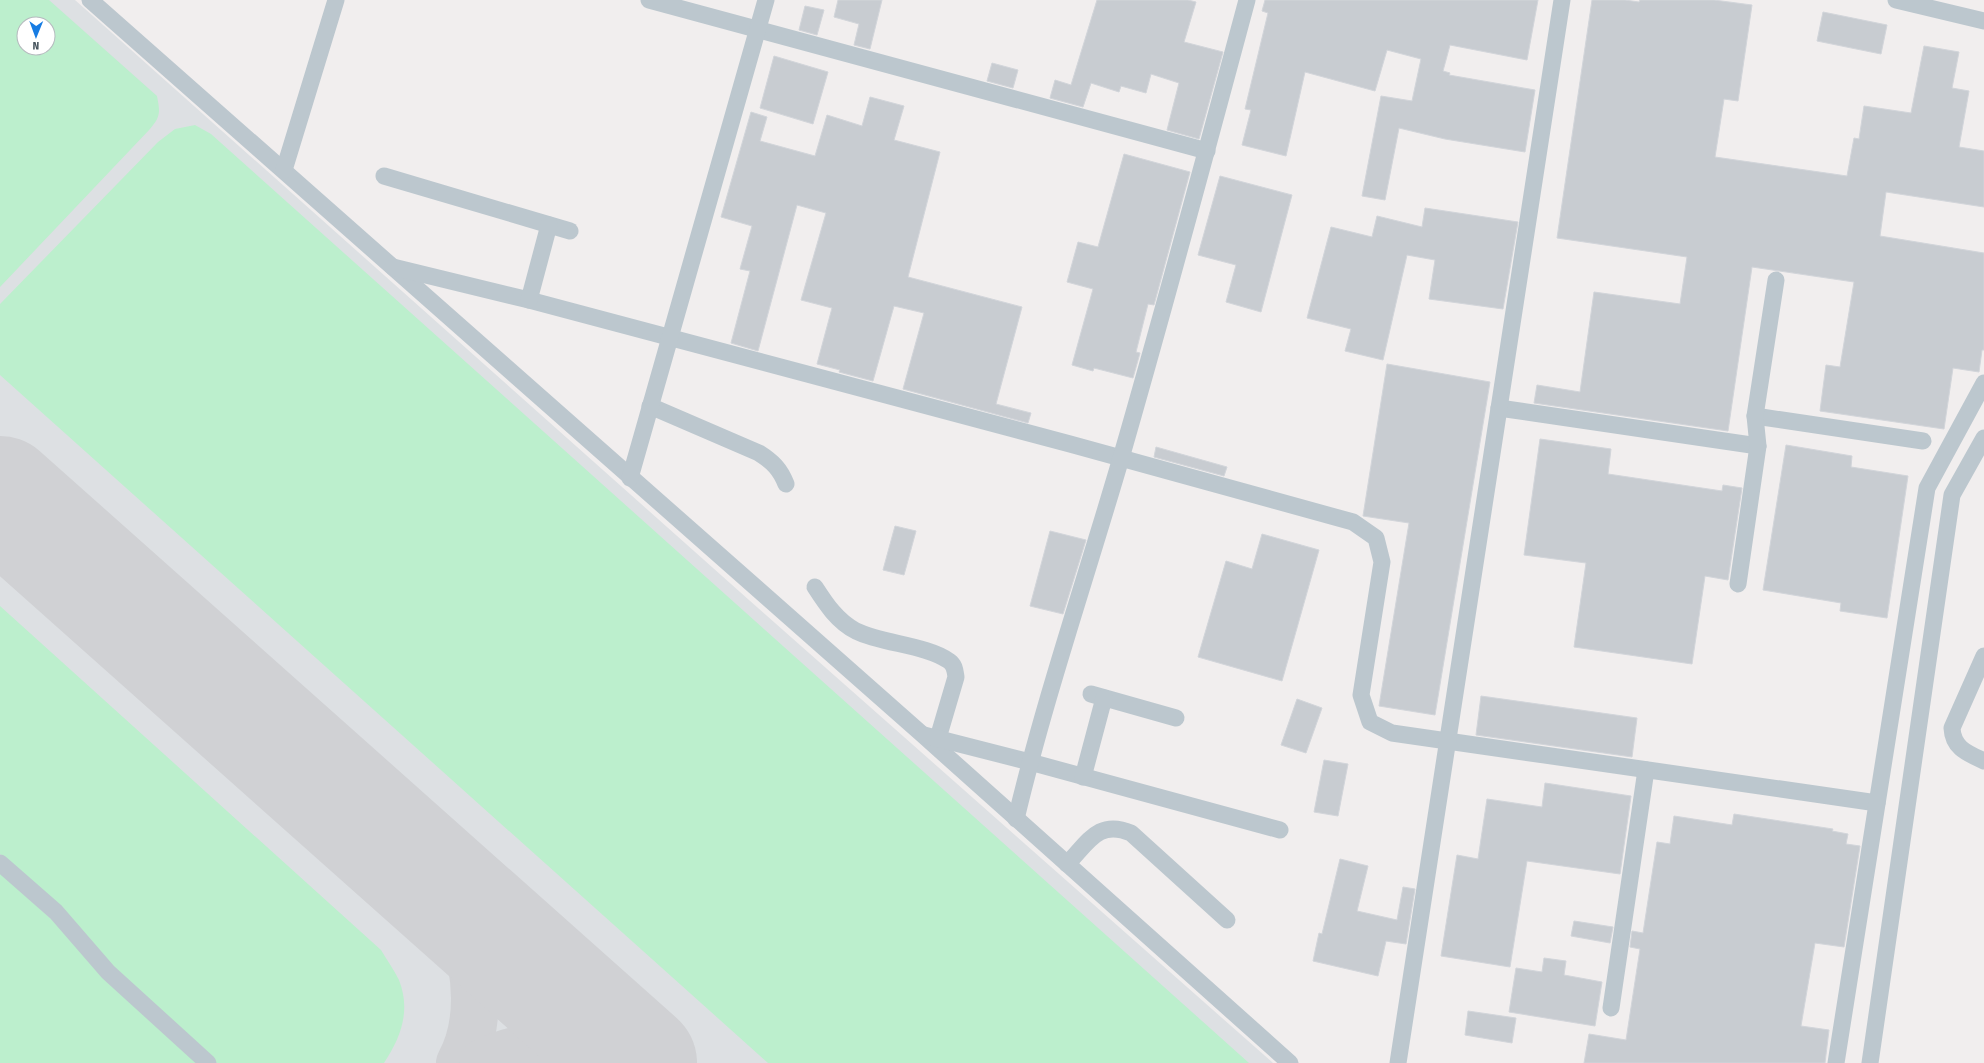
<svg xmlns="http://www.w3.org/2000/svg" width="1984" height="1063" viewBox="0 0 1984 1063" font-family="'Fira Sans Condensed',sans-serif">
<rect width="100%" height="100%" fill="#f1eeee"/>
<!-- airport -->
<path fill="#dde0e3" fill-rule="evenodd" d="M0 0H75L749 600 1273 1063H0ZM24 24H48V48H24Z"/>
<!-- green -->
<g fill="#bcefcd" fill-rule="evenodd">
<path d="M0 0H49L157 96C160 112 161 116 150 129L0 287ZM24 24H48V48H24Z"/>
<path d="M195 125 211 134 1249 1063H768L0 375V304L158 142 175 129Z"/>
<path d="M0 606 381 950C387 960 394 970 399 980 411 1011 401 1037 384 1063H217L112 969 58 905 0 854Z"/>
<path d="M0 873 49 917 200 1063H0Z"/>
</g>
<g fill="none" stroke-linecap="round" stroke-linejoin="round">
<!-- taxiway -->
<g stroke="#d0d1d4" stroke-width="48">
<path d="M426 876C459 917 474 945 475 998 475 1021 471 1043 460 1063"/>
<path d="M483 1063C525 1041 584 1041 625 1063"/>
</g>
<!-- runway -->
<path stroke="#d0d1d4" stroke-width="120" d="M0 496 637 1063"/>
</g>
<!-- building -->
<g fill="#c8ccd1" stroke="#d2d5da">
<path d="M838 0H882L870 49 854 45 859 24 834 17Z"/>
<path d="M1097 0H1188L1196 2 1184 42 1223 52 1199 139 1167 130 1179 83 1151 74 1146 93 1121 86 1119 92 1091 83 1083 107 1050 98 1055 80 1071 85Z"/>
<path d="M1265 0H1538L1527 60 1450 45 1443 71 1450 73 1449 75 1535 90 1525 152 1445 139 1399 128 1385 200 1362 196 1381 96 1412 101 1421 59 1387 50 1375 91 1305 72 1286 156 1242 145 1251 110 1245 109 1268 13 1262 11Z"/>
<path d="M1592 0H1625L1639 2 1640 0H1714L1752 5 1738 101 1724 99 1715 157 1847 176 1854 138 1859 139 1864 106 1911 113 1924 46 1959 52 1952 88 1969 91 1959 147 1984 151V207L1886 192 1880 236 1984 253V350H1982L1979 372 1953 368 1944 429 1820 411 1826 365 1840 367 1854 282 1752 267 1728 431 1534 403 1537 385 1580 392 1594 292 1680 304 1687 257 1557 238Z"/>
<path d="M805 6 824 10 817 35 799 30Z"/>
<path d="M1823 12 1887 25 1881 54 1817 41Z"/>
<path d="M774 56 828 72 813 124 760 108Z"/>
<path d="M992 63 1018 70 1013 88 987 81Z"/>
<path d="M870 97 904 106 894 140 940 152 908 277 1022 307 996 404 1031 413 1028 423 903 389 924 313 894 306 873 381 839 372 840 370 817 364 832 308 801 300 826 213 797 205 758 351 731 343 750 271 740 269 752 226 721 217 751 112 767 117 760 141 815 156 827 115 862 126Z"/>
<path d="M1124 154 1190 172 1154 305 1148 304 1136 352 1140 353 1133 378 1094 368 1093 371 1072 365 1093 289 1067 282 1078 242 1098 247Z"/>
<path d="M1220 176 1292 195 1261 312 1226 302 1236 265 1198 255Z"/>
<path d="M1425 208 1518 222 1503 309 1429 299 1435 260 1407 255 1383 360 1345 351 1351 329 1307 318 1331 227 1372 237 1377 216 1422 227Z"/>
<path d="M1387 364 1490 382 1435 715 1379 706 1409 523 1363 516Z"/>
<path d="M1540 439 1611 449 1608 474 1722 491 1723 485 1742 488 1728 580 1705 576 1692 664 1574 647 1586 563 1524 555Z"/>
<path d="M1786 445 1852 456 1851 467 1908 476 1887 618 1840 611 1841 603 1763 590Z"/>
<path d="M1156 447 1227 467 1224 476 1154 457Z"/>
<path d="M895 526 916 531 904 575 883 570Z"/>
<path d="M1050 531 1086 540 1063 614 1030 606Z"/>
<path d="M1262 534 1319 550 1282 681 1198 657 1226 561 1252 569Z"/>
<path d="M1481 696 1637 718 1632 757 1476 735Z"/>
<path d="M1297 699 1322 708 1306 753 1281 745Z"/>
<path d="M1324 760 1348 764 1338 816 1314 812Z"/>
<path d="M1545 783 1631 796 1620 874 1527 861 1510 967 1441 956 1457 855 1478 859 1487 799 1542 807Z"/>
<path d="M1734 814 1833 829 1832 831 1848 834 1846 844 1860 846 1844 947 1815 943 1801 1026 1829 1030 1825 1063H1584L1589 1034 1626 1040 1640 949 1630 947 1632 931 1643 933 1657 842 1670 844 1674 816 1732 825Z"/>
<path d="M1340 859 1368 866 1357 911 1397 920 1403 887 1415 889 1406 944 1386 941 1378 976 1313 961 1319 933 1322 934Z"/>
<path d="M1574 921 1613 927 1610 943 1571 936Z"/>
<path d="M1544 958 1566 961 1564 975 1602 982 1595 1026 1509 1012 1516 968 1542 972Z"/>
<path d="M1468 1011 1516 1018 1512 1043 1465 1035Z"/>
</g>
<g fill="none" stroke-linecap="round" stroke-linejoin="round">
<!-- minor -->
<g stroke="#bcc7ce" stroke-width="17">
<path d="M90 0 923 735 1290 1063"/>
<path d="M649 0 1207 151"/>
<path d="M1896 0 1984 21"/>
<path d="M284 170 336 0"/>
<path d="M384 176 570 231"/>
<path d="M393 267 529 300 1070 444 1353 522 1376 538 1382 562 1361 695 1370 722 1392 733 1877 803"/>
<path d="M529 300 549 225"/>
<path d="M650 406 759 453C773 462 780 469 786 484"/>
<path d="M1499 408 1758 446"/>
<path d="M1755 416 1923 441"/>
<path d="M630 478 766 0"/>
<path d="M1738 584 1758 446 1755 416 1776 280"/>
<path d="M815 587C826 604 837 621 856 631 883 644 927 645 949 661 955 665 955 671 956 677L938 738"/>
<path d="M1984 656 1952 728C1953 748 1967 753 1984 761"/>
<path d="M1091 694 1176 718"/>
<path d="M924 735 1030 762 1280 830"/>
<path d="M1083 777 1104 698"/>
<path d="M1016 819C1045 697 1086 578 1121 458 1165 306 1206 153 1247 0"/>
<path d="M0 863 56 912 108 972 208 1063"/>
<path d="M1067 864C1088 843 1098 819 1131 833L1227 920"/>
<path d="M1611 1008 1646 770"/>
<path d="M1398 1063 1562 0"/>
<path d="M1836 1063 1927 488 1984 383"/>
<path d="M1870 1063 1952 495 1984 438"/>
</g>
</g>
<!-- north arrow -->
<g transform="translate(36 36) rotate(181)"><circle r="19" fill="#ffffff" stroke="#b5babe"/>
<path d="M0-3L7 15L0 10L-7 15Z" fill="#177ce3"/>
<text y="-6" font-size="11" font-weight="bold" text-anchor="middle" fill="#46535c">N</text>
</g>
</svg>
